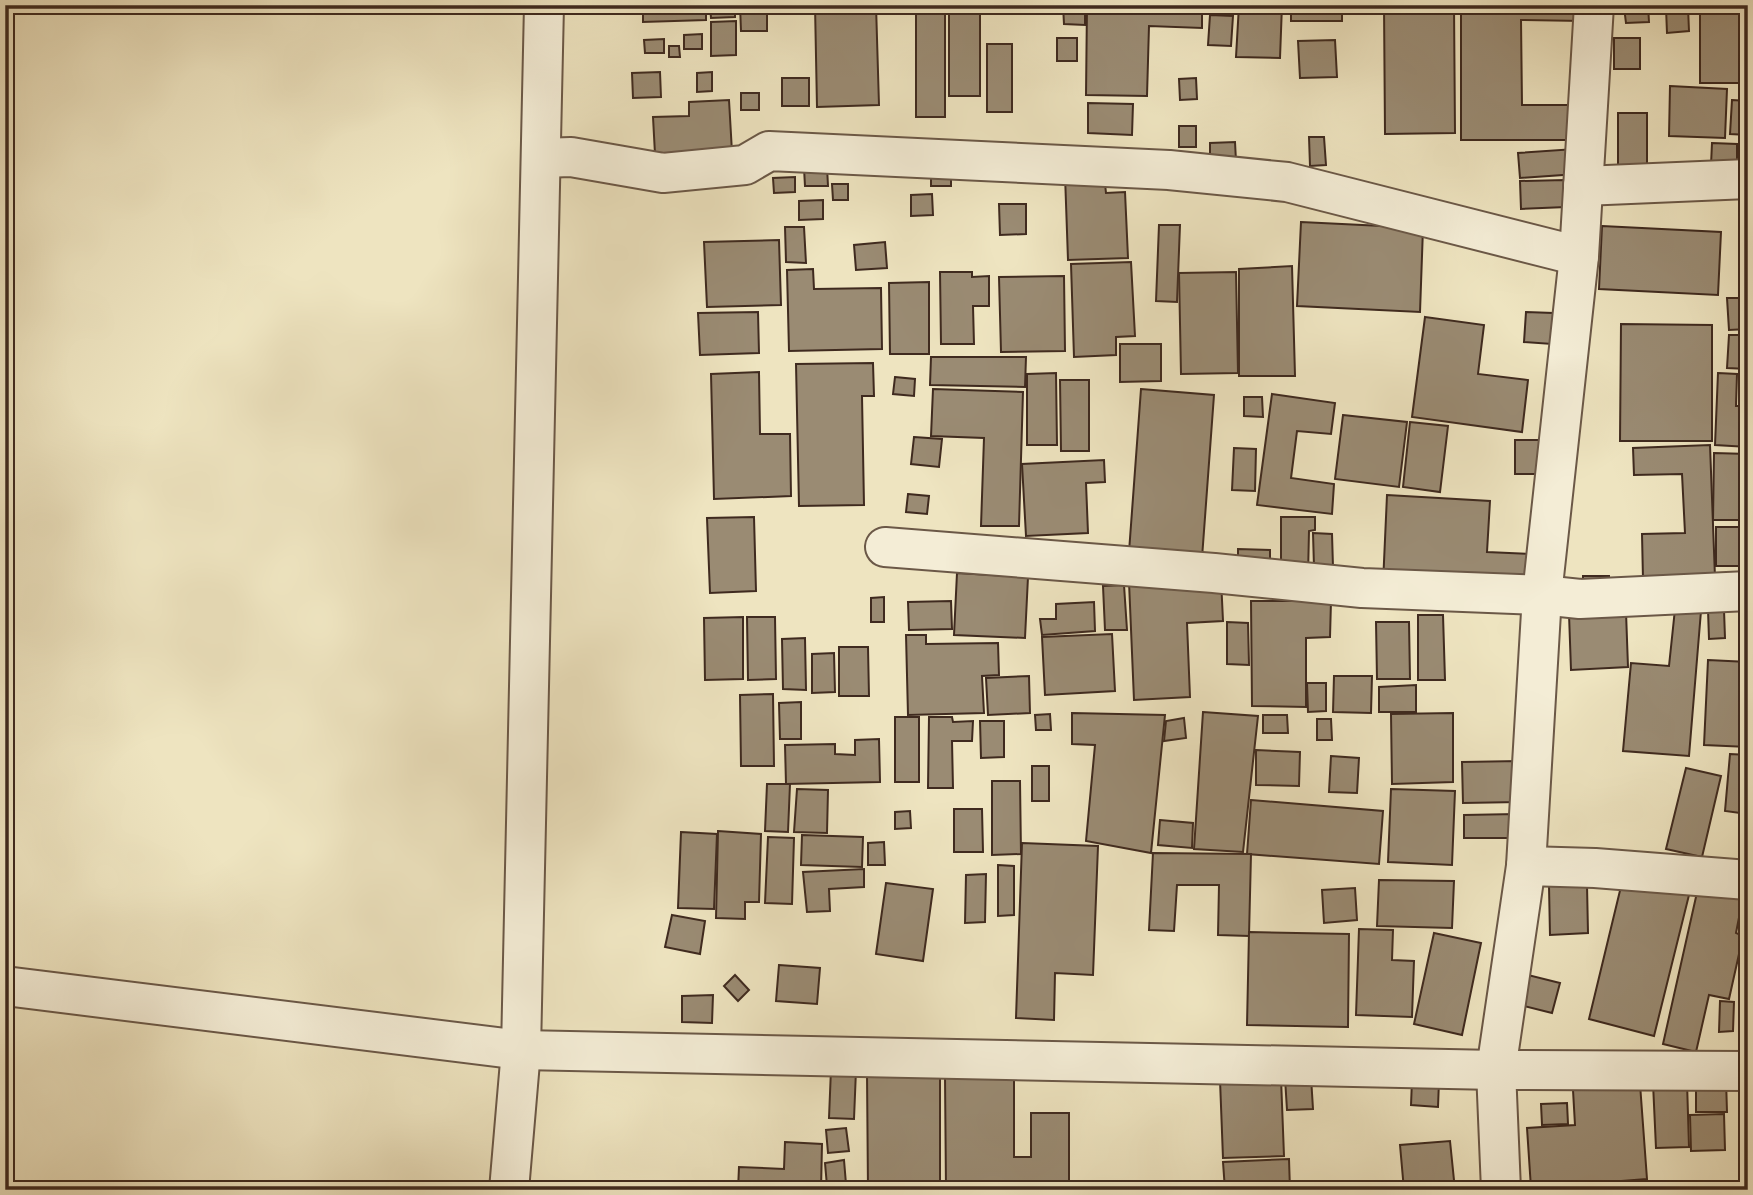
<svg xmlns="http://www.w3.org/2000/svg" width="1753" height="1195" viewBox="0 0 1753 1195" font-family="'IM FELL French Canon',serif">
<rect width="100%" height="100%" fill="#eee4c0"/>
<filter id="stains"><feTurbulence type="fractalNoise" baseFrequency=".00286" numOctaves="4"/><feColorMatrix values="0 0 0 0 .2 0 0 0 0 .09 0 0 0 0 .02 0 0 0 .5 -.17"/></filter>
<radialGradient id="worn" r=".72"><stop offset=".6" stop-color="#630" stop-opacity="0"/><stop offset="1" stop-color="#630" stop-opacity=".3"/></radialGradient>
<!-- building -->
<g fill="#9a8b73" stroke="#3f2a1f" stroke-width="2">
<path d="M643 5H706V20L643 22Z"/>
<path d="M710 5H735V17L711 18Z"/>
<path d="M740 5H767V31H741Z"/>
<path d="M815 5H876L879 105 817 107Z"/>
<rect x="949" y="5" width="31" height="91"/>
<path d="M1063 5H1085V25L1064 24Z"/>
<path d="M1087 5H1202V28L1149 26 1147 96 1086 95Z"/>
<path d="M1211 5H1232V11L1211 9Z"/>
<path d="M1239 5H1282L1280 58 1236 57Z"/>
<rect x="1291" y="5" width="51" height="16"/>
<path d="M1384 5H1454L1455 133 1385 134Z"/>
<path d="M1461 5H1582V21L1521 20 1522 105H1581L1582 140H1461Z"/>
<path d="M1648 5 1649 22 1626 23 1624 7Z"/>
<path d="M1688 7 1689 31 1667 33 1666 8Z"/>
<path d="M945 10V117H916V11Z"/>
<rect x="1700" y="11" width="48" height="72"/>
<path d="M1210 15 1233 16 1231 46 1208 45Z"/>
<path d="M736 21V55L711 56V22Z"/>
<path d="M702 34V49H684V35Z"/>
<rect x="1057" y="38" width="20" height="23"/>
<rect x="1614" y="38" width="26" height="31"/>
<path d="M664 39V53H645L644 40Z"/>
<path d="M1335 40 1337 77 1300 78 1298 41Z"/>
<rect x="987" y="44" width="25" height="68"/>
<path d="M669 46H679L680 57H669Z"/>
<path d="M660 72 661 97 633 98 632 73Z"/>
<path d="M712 72V91L697 92V73Z"/>
<rect x="782" y="78" width="27" height="28"/>
<path d="M1196 78 1197 99 1180 100 1179 79Z"/>
<path d="M1670 86 1727 89 1725 138 1669 136Z"/>
<rect x="741" y="93" width="18" height="17"/>
<path d="M729 100 732 152 655 154 653 117 689 116V102Z"/>
<path d="M1732 100 1748 101V135L1730 134Z"/>
<path d="M1088 103 1133 104 1132 135 1088 133Z"/>
<rect x="1618" y="113" width="29" height="54"/>
<rect x="1179" y="126" width="17" height="21"/>
<path d="M1309 137H1324L1326 165 1310 166Z"/>
<path d="M1235 142 1236 161 1210 162V143Z"/>
<path d="M1712 143 1737 144V166L1711 165Z"/>
<path d="M1575 149 1577 174 1520 178 1518 153Z"/>
<path d="M827 167 828 186H805L804 168Z"/>
<rect x="931" y="170" width="20" height="16"/>
<path d="M1104 174 1106 193 1125 192 1128 258 1068 260 1065 175Z"/>
<path d="M795 177V192L774 193 773 178Z"/>
<path d="M1565 180 1566 207 1521 209 1520 181Z"/>
<path d="M832 184H848V200H833Z"/>
<path d="M932 194 933 215 911 216V195Z"/>
<path d="M823 200V219L799 220V201Z"/>
<path d="M999 204H1026V234L1000 235Z"/>
<path d="M1301 222 1423 228 1420 312 1297 306Z"/>
<path d="M1159 225H1180L1177 302 1156 301Z"/>
<path d="M1602 226 1721 232 1718 295 1599 289Z"/>
<path d="M785 227H804L806 263 786 262Z"/>
<path d="M779 240 781 305 707 307 704 242Z"/>
<path d="M885 242 887 268 856 270 854 245Z"/>
<path d="M1131 262 1135 336 1116 337V355L1074 357 1071 264Z"/>
<path d="M1292 266 1295 376H1239V269Z"/>
<path d="M813 269 814 289 881 288 882 349 789 351 787 270Z"/>
<path d="M940 272H972V277L989 276V306H973L974 344H941Z"/>
<path d="M1236 272 1238 373 1181 374 1179 273Z"/>
<path d="M1064 276 1065 351 1001 352 999 277Z"/>
<path d="M929 282V354H890L889 283Z"/>
<path d="M1727 298H1748V329L1729 330Z"/>
<path d="M758 312 759 353 700 355 698 313Z"/>
<path d="M1526 312 1553 313 1552 344 1524 342Z"/>
<path d="M1425 317 1484 325 1478 374 1528 380 1522 432 1412 417Z"/>
<path d="M1621 324 1712 325V441H1620Z"/>
<path d="M1729 335H1748V369L1727 368Z"/>
<path d="M1120 344H1161V381L1120 382Z"/>
<path d="M931 357H1026L1025 387 930 385Z"/>
<path d="M873 363 874 396H862L864 505 799 506 796 364Z"/>
<path d="M759 372 760 434H790L791 496 714 499 711 374Z"/>
<path d="M1056 373 1057 445H1027V374Z"/>
<path d="M1718 373 1737 374 1736 406H1748V447L1715 445Z"/>
<path d="M895 377 915 379 914 396 893 394Z"/>
<path d="M1060 380H1089V451H1061Z"/>
<path d="M933 389 1023 392 1019 526H981L984 438 931 436Z"/>
<path d="M1141 389 1214 395 1202 558 1129 552Z"/>
<path d="M1272 394 1335 403 1331 434 1297 431 1291 478 1334 484 1332 514 1257 505Z"/>
<path d="M1244 397H1262L1263 417 1244 416Z"/>
<path d="M1343 415 1407 422 1399 487 1335 479Z"/>
<path d="M1410 422 1448 426 1440 492 1403 487Z"/>
<path d="M914 437 942 439 939 467 911 464Z"/>
<rect x="1515" y="440" width="27" height="34"/>
<path d="M1710 445 1715 577 1643 579 1642 534 1685 533 1682 474 1634 475 1633 448Z"/>
<path d="M1234 448 1256 449 1255 491 1232 490Z"/>
<path d="M1714 453 1748 454V520H1713Z"/>
<path d="M1104 460 1105 482 1086 483 1088 533 1026 536 1022 464Z"/>
<path d="M908 494 929 496 927 514 906 512Z"/>
<path d="M1387 495 1490 501 1487 552 1530 554 1528 592 1383 584Z"/>
<path d="M754 517 756 591 710 593 707 518Z"/>
<path d="M1281 517H1315V530L1309 531 1308 576H1281Z"/>
<rect x="1716" y="527" width="32" height="39"/>
<path d="M1313 533 1332 534 1333 567H1314Z"/>
<path d="M1238 549 1270 550V568H1238Z"/>
<path d="M957 573 1028 577 1025 638 954 635Z"/>
<path d="M1583 576H1609L1610 595 1583 596Z"/>
<path d="M1221 579 1223 621 1187 623 1190 697 1134 700 1129 582Z"/>
<path d="M1124 585 1127 630H1105L1103 586Z"/>
<path d="M884 597V622H871V598Z"/>
<path d="M951 601 952 629 909 630 908 602Z"/>
<path d="M1251 601H1331L1330 637 1306 638V707L1252 706Z"/>
<path d="M1094 602 1095 631 1042 635 1040 619H1056V604Z"/>
<path d="M1675 609 1701 611 1689 756 1623 751 1631 663 1669 666Z"/>
<path d="M1708 610H1724L1725 638 1709 639Z"/>
<path d="M1626 612 1628 667 1571 670 1569 614Z"/>
<path d="M1418 615H1443L1445 680H1418Z"/>
<path d="M743 617V679L705 680 704 618Z"/>
<path d="M747 617H775L776 679 748 680Z"/>
<path d="M1227 622 1248 623 1249 665 1227 664Z"/>
<path d="M1376 622H1409L1410 679H1377Z"/>
<path d="M1112 634 1115 691 1045 695 1042 637Z"/>
<path d="M906 635H926V644L998 643 999 675 982 676 984 713 908 715Z"/>
<path d="M805 638 806 690 783 689 782 639Z"/>
<path d="M839 647H868L869 696H839Z"/>
<path d="M834 653 835 692 812 693V654Z"/>
<path d="M1708 660 1748 662V747L1704 745Z"/>
<path d="M1029 676 1030 713 988 715 986 678Z"/>
<path d="M1334 676H1372L1371 713 1333 712Z"/>
<path d="M1307 683H1326V711L1308 712Z"/>
<path d="M1416 685V712H1379V687Z"/>
<path d="M773 694 774 766H741L740 695Z"/>
<path d="M801 702V739H780L779 703Z"/>
<path d="M1203 712 1258 716 1243 852 1194 849Z"/>
<path d="M1072 713 1165 715 1151 853 1086 841 1095 745 1072 744Z"/>
<path d="M1453 713V782L1392 784 1391 714Z"/>
<path d="M1050 714 1051 730H1036L1035 715Z"/>
<path d="M1263 715H1287L1288 733H1263Z"/>
<rect x="895" y="717" width="24" height="65"/>
<path d="M929 717H952L953 722 973 721 972 741H952L953 788H928Z"/>
<path d="M1184 718 1186 738 1164 741 1166 721Z"/>
<path d="M1317 719H1331L1332 740H1317Z"/>
<path d="M980 721H1004V757L981 758Z"/>
<path d="M879 739 880 782 786 784 785 745 835 744V754L855 755V740Z"/>
<path d="M1256 750 1300 752 1299 786 1256 785Z"/>
<path d="M1730 754 1748 755V814L1725 811Z"/>
<path d="M1331 756 1359 758 1357 793 1329 792Z"/>
<path d="M1519 761V802L1463 803 1462 762Z"/>
<rect x="1032" y="766" width="17" height="35"/>
<path d="M1686 768 1721 776 1702 857 1666 849Z"/>
<path d="M992 781H1020L1021 854 992 855Z"/>
<path d="M767 784H790L788 832 765 831Z"/>
<path d="M797 789 828 790 827 833 794 832Z"/>
<path d="M1391 789 1455 791 1452 865 1388 862Z"/>
<path d="M1251 800 1383 811 1379 864 1247 854Z"/>
<path d="M954 809H982L983 852H954Z"/>
<path d="M910 811 911 828 895 829V812Z"/>
<path d="M1516 814V838H1464V815Z"/>
<path d="M1160 820 1193 823 1192 848 1158 845Z"/>
<path d="M718 831 761 834 759 902H745V919L716 918Z"/>
<path d="M681 832 717 834 714 909 678 908Z"/>
<path d="M802 835 863 837 862 867 801 865Z"/>
<path d="M768 837 794 838 792 904 765 903Z"/>
<path d="M884 842 885 865H868V843Z"/>
<path d="M1022 843 1098 846 1093 975 1055 973 1054 1020 1016 1018Z"/>
<path d="M1153 853 1251 854 1249 936 1218 935 1219 885H1177L1174 931 1149 930Z"/>
<path d="M998 865 1014 866V915L998 916Z"/>
<path d="M864 869V887L829 889 830 911 807 912 803 872Z"/>
<path d="M986 874 985 922 965 923 966 875Z"/>
<path d="M1624 874 1690 891 1654 1036 1589 1019Z"/>
<path d="M1379 880 1454 881 1452 928 1377 926Z"/>
<path d="M886 883 933 889 923 961 876 954Z"/>
<path d="M1587 885 1588 933 1550 935 1549 886Z"/>
<path d="M1355 888 1357 920 1324 923 1322 890Z"/>
<path d="M1698 888 1743 897 1736 933 1743 936 1729 999 1709 995 1696 1052 1663 1044Z"/>
<path d="M672 915 705 921 700 954 665 947Z"/>
<path d="M1359 929 1393 930 1392 960 1414 961 1412 1017 1356 1015Z"/>
<path d="M1249 932 1349 934 1348 1027 1247 1025Z"/>
<path d="M1434 933 1481 943 1462 1035 1414 1024Z"/>
<path d="M779 965 820 968 817 1004 776 1001Z"/>
<path d="M1520 973 1560 983 1552 1013 1512 1003Z"/>
<path d="M735 975 749 990 738 1001 724 986Z"/>
<path d="M713 995 712 1023 682 1022V996Z"/>
<path d="M1720 1001 1734 1002 1733 1031 1719 1032Z"/>
<path d="M831 1069 856 1070 854 1119 829 1118Z"/>
<path d="M867 1074H940V1190H868Z"/>
<path d="M945 1076H1014V1157H1031V1113H1069V1190H946Z"/>
<path d="M1311 1077 1313 1109 1287 1110 1285 1078Z"/>
<path d="M1281 1078 1284 1156 1223 1158 1220 1080Z"/>
<path d="M1696 1079H1726L1727 1112H1696Z"/>
<path d="M1412 1080 1439 1081 1438 1107 1411 1105Z"/>
<path d="M1687 1082 1689 1147 1656 1148 1653 1083Z"/>
<path d="M1640 1084 1647 1179 1531 1188 1527 1128 1575 1125 1573 1090Z"/>
<path d="M1567 1103 1568 1124 1542 1125 1541 1104Z"/>
<path d="M1724 1114 1725 1150 1691 1151 1690 1115Z"/>
<path d="M846 1128 849 1151 828 1153 826 1130Z"/>
<path d="M1450 1141 1455 1190H1404L1400 1145Z"/>
<path d="M785 1142 822 1144 821 1190H738L739 1167 784 1169Z"/>
<path d="M1289 1159 1290 1190H1225L1223 1162Z"/>
<path d="M844 1160 846 1184 827 1186 825 1163Z"/>
<path d="M199 1184 310 1187V1190H199Z"/>
<path d="M1590 1185V1190H1515Z"/>
</g>
<g fill="none" stroke-linecap="round" stroke-linejoin="round">
<defs>
<g id="street">
<path d="M541 158 571 157 663 173 745 165 769 151 1169 170 1287 182 1579 256"/>
<path d="M1583 186 1748 179"/>
<path d="M885 547 1214 573 1362 588 1542 595 1580 599 1748 591"/>
<path d="M1526 866 1595 868 1748 880"/>
<path d="M5 986 521 1050 1496 1070 1748 1071"/>
<path d="M509 1190 521 1050 544 5"/>
<path d="M1501 1190 1496 1070 1526 866 1542 595 1579 256 1594 5"/>
</g>
</defs>
<!-- street casing -->
<use href="#street" stroke="#6b5847" stroke-width="42"/>
<!-- street -->
<use href="#street" stroke="#f4edd6" stroke-width="38"/>
</g>
<!-- margin -->
<rect width="1753" height="1195" fill="none" stroke="#eee4c0" stroke-width="28"/>
<rect x="7" y="7" width="1739" height="1181" fill="none" stroke="#3f2a1f" stroke-width="3.5"/>
<rect x="14" y="14" width="1725" height="1167" fill="none" stroke="#3f2a1f" stroke-width="2"/>
<rect width="100%" height="100%" filter="url(#stains)"/>
<rect width="100%" height="100%" fill="url(#worn)"/>
</svg>
